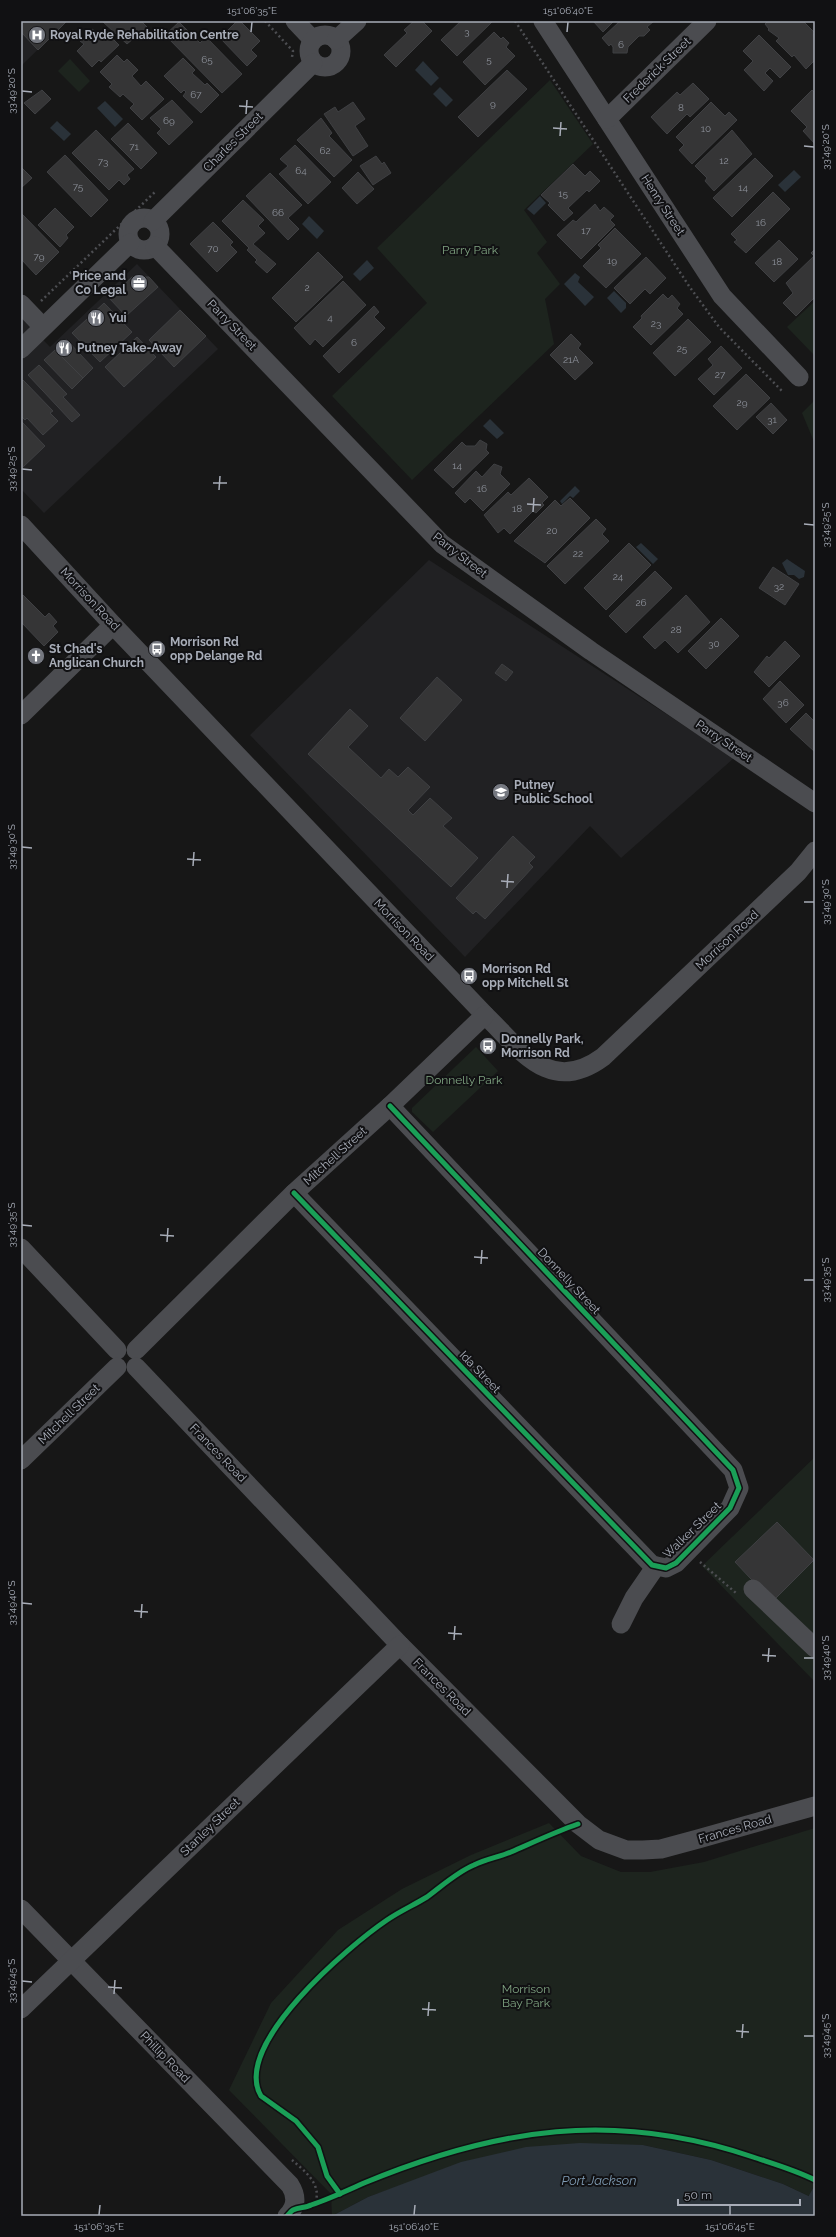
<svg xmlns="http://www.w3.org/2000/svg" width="836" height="2237" viewBox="0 0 836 2237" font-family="Raleway,sans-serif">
<rect width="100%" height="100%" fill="#171717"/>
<!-- built -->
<g fill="#212123">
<path d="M21 21H67L21 66Z"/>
<path d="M137 264 218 349 44 513 21 489V317L50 347Z"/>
<path d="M429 560 734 758 621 858 590 826 465 957 250 735Z"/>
</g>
<!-- green -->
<g fill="#1d241e">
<path d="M70 59 90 81 79 92 58 71Z"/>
<path d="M550 80 593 144 524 210 547 242 537 253 560 284 545 299 554 344 412 480 332 396 427 303 377 248Z"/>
<path d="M815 301V356L787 327Z"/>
<path d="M815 400V444L802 413Z"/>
<path d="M476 1047 498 1071 433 1132 412 1112V1108Z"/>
<path d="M815 1457V1682L702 1566Z"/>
<path d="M549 1823 581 1856 621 1872H650L704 1862 815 1828V2199L783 2184 711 2160 643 2145 405 2184 368 2197 332 2216 331 2194 229 2090 271 2003 338 1930 402 1889 471 1855Z"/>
</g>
<!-- water -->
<g fill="#2a3239">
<path d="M423 61 439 78 431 86 415 70Z"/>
<path d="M440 87 453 100 446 107 433 94Z"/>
<path d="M105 101 123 119 115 127 97 108Z"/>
<path d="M57 121 71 134 64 141 50 128Z"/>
<path d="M794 170 801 177 785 192 778 185Z"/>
<path d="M540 196 546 203 534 215 527 209Z"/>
<path d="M309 216 324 231 317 239 302 224Z"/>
<path d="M367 260 374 268 360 281 353 274Z"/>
<path d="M575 273 580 277 578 282 594 297 585 306 564 284Z"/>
<path d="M614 291 626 303V308L621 313 607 298Z"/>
<path d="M490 419 504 433 497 439 483 426Z"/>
<path d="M575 486 580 491 573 498 570 496 562 504 560 501Z"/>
<path d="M641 543 658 559 653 564 636 547Z"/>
<path d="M787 559 805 571 804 577 799 579 794 575H788L782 563Z"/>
<path d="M580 2143 643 2145 711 2160 783 2184 815 2199V2216H332L368 2197 461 2162 526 2147Z"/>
</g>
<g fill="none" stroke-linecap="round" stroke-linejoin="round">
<!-- stream -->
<path stroke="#2a3239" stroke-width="5" d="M811 2197 815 2190"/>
</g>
<!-- building -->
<g fill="#353536" stroke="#3f4043">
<path d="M21 21H67L38 50 21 32Z"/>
<path d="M102 21H141L147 27 127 44Z"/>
<path d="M237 21H240L260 41 251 50 257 56 247 66 220 38Z"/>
<path d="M414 21H422L432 31 396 67 384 55 407 33 404 30Z"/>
<path d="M461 21H493L457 56 441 40Z"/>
<path d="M593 21H614L603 32Z"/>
<path d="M620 21H654L647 27 650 30 644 36H639L628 47 627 53H613V47L611 44 609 46 602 38Z"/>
<path d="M768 21H803L815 33 813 35 815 38V60L806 69 794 55 792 57 776 41 779 38 768 30 769 29 765 24Z"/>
<path d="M179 22 200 43 206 37 242 74 222 93 165 35Z"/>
<path d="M92 29 102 37 106 32 119 45 101 62 99 60 92 67 77 51 84 44 80 41Z"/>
<path d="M494 32 501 39 503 37 509 43 506 47 515 56 485 85 463 62Z"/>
<path d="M759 35 791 67 780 78 770 68 765 73 773 81 764 91 744 70 753 61 743 51Z"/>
<path d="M117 55 124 62 127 59 138 70 132 76 141 86 146 81 164 99 142 120 130 108 134 104 123 94 120 97 109 87 112 84 100 72Z"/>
<path d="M183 58 195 70 192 73 205 85 207 83 219 95 201 113 183 96 186 92 184 90 181 93 164 76Z"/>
<path d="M507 70 527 89 478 137 458 117Z"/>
<path d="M693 83 709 99 690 117 687 114 667 134 651 117 677 92 680 95Z"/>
<path d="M42 90 51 99 35 114 24 103Z"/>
<path d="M812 90 815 93V144L803 131 807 127 791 111Z"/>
<path d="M172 100 193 122 169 145 157 133 161 129 150 118Z"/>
<path d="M353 102 365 119 355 126 368 146 353 156 324 114 335 107 338 112Z"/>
<path d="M711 102 725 116 729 112 737 120 692 164 679 150 684 145 676 137Z"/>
<path d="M321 118 332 133 329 136 352 160 334 177 297 140Z"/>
<path d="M128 123 157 153 141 169 111 139Z"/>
<path d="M96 130 134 169 127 175 130 179 124 185 119 180 109 190 72 153Z"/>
<path d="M732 130 752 154 714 191 705 181 707 178 695 166Z"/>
<path d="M295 145 331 182 308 204 279 174 288 166 280 159Z"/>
<path d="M65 155 108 200 91 217 47 172Z"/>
<path d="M376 156 382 164 384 162 391 173 373 185 360 166Z"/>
<path d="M755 158 773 176 732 217 713 198Z"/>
<path d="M573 164 585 176 590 171 600 181 589 192 587 190 568 208 573 213 564 221 548 205 550 203 541 195Z"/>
<path d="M21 167 32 178 21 188Z"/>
<path d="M358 172 374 189 357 204 342 188Z"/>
<path d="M270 173 302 205 288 218 299 229 288 240 246 196Z"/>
<path d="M773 192 790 209 746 253 734 242 737 240 731 234Z"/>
<path d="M243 200 264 220 258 226 265 233 253 244 276 264 267 273 255 262 257 260 247 250 249 248 222 221Z"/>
<path d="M595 204 600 211 604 207 614 216 610 220 615 225 581 259 557 235 573 220 576 222Z"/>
<path d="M55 208 74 227 66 235 68 238 60 247 38 225Z"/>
<path d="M21 213 59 252 36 275 21 259Z"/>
<path d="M213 222 233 242 230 245 237 252 217 272 190 244Z"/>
<path d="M615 228 641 254 606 288 583 266 601 248 598 245Z"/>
<path d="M779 240 798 259 774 282 755 263Z"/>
<path d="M815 249V297L796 316 783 303 793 293 786 283 814 256 811 253Z"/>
<path d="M318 252 343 277 296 322 272 298Z"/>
<path d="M646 257 666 278 650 294 645 289 630 304 614 288Z"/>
<path d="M132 277H149L158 287 126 316 109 298Z"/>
<path d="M343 281 366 305 323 347 315 339 310 345 294 328Z"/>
<path d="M663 294 668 299 672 295 680 304 677 308 683 314 651 345 633 327 642 318 641 316Z"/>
<path d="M104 303 132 332 100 362 72 333Z"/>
<path d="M374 306 379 312 374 317 385 328 339 373 323 356Z"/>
<path d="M180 310 206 336 174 367 149 340Z"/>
<path d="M688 319 711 342 675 376 653 353Z"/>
<path d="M571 334 581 344 578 348 593 363 575 380 550 355Z"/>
<path d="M137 337 156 357 124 387 105 367Z"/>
<path d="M66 339 93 368 83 378 55 350Z"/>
<path d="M721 346 742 368 714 395 698 379 713 365 708 359Z"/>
<path d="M55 350 83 378 72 389 44 360Z"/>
<path d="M39 365 67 394 63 397 80 415 72 422 28 375Z"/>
<path d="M746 374 770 398 737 430 713 406Z"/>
<path d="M23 380 53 411 50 413 58 421 43 435 27 418 25 420 21 416V382Z"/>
<path d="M771 403 787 420 773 434 756 417Z"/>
<path d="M21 421 45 446 21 469Z"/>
<path d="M480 440 487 444 486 450 489 453 453 488 434 470 462 442 466 446H475Z"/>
<path d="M494 464 502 467 500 474 510 484 483 511 470 498 465 503 455 493 476 471 482 477Z"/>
<path d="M529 478 548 497 542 503 544 505 536 513 533 511 510 534 504 528 498 533 484 515 508 492 511 495Z"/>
<path d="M570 498 590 518 545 563 514 541 555 500 561 506Z"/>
<path d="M596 519 606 529 602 534 609 541 565 584 547 566Z"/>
<path d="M629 543 651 565 606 610 584 588Z"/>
<path d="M773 567 799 584 785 605 759 588Z"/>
<path d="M655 571 672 588 626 633 609 616Z"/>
<path d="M23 595 45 617 49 613 57 622 53 626 58 632 44 646 21 622V596Z"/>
<path d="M686 595 710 622 678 653 665 640 655 649 643 637Z"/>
<path d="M721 618 739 636 706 669 688 651Z"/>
<path d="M785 641 800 656 769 687 754 672 767 656 769 658Z"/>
<path d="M502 664 513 672 506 681 495 673Z"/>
<path d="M437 677 462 700 425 741 400 718Z"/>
<path d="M780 681 804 705 786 723 763 699Z"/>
<path d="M350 709 368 726 348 747 381 778 389 769 398 777 408 767 430 787 408 810 413 815 430 798 452 818 443 826 478 858 451 887 308 754Z"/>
<path d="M806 713 815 722V752L790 729Z"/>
<path d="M513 836 535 857 529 863 533 867 485 919 476 911 473 914 456 898Z"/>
<path d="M777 1522 814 1560 771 1603 766 1595 735 1562Z"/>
</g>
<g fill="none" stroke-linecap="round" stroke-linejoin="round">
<!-- path -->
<g stroke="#4d4e52" stroke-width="2.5" stroke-dasharray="2 3" stroke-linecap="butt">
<path d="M265 21 293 51 292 57"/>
<path d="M515 21 689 286 719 327 782 391"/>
<path d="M41 301 156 191"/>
<path d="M700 1562 736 1593"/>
<path d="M292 2160C306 2172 325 2187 313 2207"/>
</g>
<!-- minor -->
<g stroke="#4b4c50" stroke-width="19">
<path d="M295 21 313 40"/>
<path d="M543 21 722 296 799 377"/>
<circle cx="325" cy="51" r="16"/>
<path d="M336 40 357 21"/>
<path d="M607 119 707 21"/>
<circle cx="144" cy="234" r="16"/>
<path d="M153 221 313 63"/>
<path d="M155 246 442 544 591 651 815 803"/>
<path d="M21 304 43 327"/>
<path d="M21 349 130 243"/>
<path d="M21 525 113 625 485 1015C521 1050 550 1096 603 1057L798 872 815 851"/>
<path d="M21 715 113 625"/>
<path d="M294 1193 652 1565 666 1568 676 1563 730 1508 739 1488 733 1470 390 1106"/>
<path d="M21 1248 117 1350"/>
<path d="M136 1350 294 1193 390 1106 485 1015"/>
<path d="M136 1367 400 1645 578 1824 599 1840 626 1850H643L661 1849 698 1839 815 1806"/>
<path d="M21 1460 117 1367"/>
<path d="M753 1589 815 1648"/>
<path d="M621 1624 634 1598 656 1566"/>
<path d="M21 1909 290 2185C297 2196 297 2207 287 2216"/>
<path d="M21 2009 400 1645"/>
</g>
<defs>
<g id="cycleway">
<path d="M294 1193 652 1565 666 1568 676 1563 730 1508 739 1488 733 1470 390 1106"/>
<path d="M340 2194 327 2176 318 2147 296 2121 261 2096C231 2045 350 1945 387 1920 400 1911 414 1905 427 1897 442 1886 457 1872 474 1865 486 1859 499 1857 511 1852 534 1842 555 1832 578 1824"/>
<path d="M287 2216C289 2214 291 2211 293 2210 299 2207 306 2208 311 2205 329 2199 346 2191 364 2183 497 2128 614 2110 753 2157 774 2164 795 2170 815 2180"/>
</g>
</defs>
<!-- cycleway casing -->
<use href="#cycleway" stroke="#111113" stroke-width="8"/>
<!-- cycleway -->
<use href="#cycleway" stroke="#1a9f57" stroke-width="5"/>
</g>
<!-- ticks -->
<path fill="none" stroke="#a8adb8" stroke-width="1.5" d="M251 32 252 22M567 32 568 22M22 91 32 92M239 106 253 107M246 114 247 100M553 128 567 129M560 136 561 122M804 146 814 147M22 469 32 470M213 483H227M219 490 220 476M527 504 541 505M533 512 534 498M804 524 814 525M22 847 32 848M187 859 201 860M193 866 194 852M501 881 514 882M507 888 508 874M804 902H814M22 1225 32 1226M160 1235 174 1236M167 1242 168 1228M474 1257 488 1258M481 1264 482 1250M804 1280H814M22 1603 32 1604M134 1611 148 1612M141 1618 142 1604M448 1633 462 1634M454 1640 455 1626M762 1655 776 1656M804 1658H814M768 1662 769 1648M22 1981 32 1982M108 1987 122 1988M114 1994 115 1980M422 2009 436 2010M428 2016 429 2002M736 2031 749 2032M804 2036H814M742 2038 743 2024M99 2215 100 2205M414 2215 415 2205M730 2215V2205"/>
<!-- icons -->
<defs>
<symbol id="hospital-disc" viewBox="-11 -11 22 22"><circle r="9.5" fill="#757880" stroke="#111113"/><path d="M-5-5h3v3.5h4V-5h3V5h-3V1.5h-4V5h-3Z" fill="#fff"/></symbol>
<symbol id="office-disc" viewBox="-11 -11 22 22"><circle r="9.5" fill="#757880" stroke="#111113"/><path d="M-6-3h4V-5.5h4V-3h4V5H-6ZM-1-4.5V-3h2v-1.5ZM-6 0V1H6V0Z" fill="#fff"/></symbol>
<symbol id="restaurant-disc" viewBox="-11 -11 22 22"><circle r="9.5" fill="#757880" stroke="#111113"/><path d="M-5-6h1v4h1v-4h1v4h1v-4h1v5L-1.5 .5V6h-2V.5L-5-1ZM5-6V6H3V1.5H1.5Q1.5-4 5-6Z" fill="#fff"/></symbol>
<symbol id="bus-disc" viewBox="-11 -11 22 22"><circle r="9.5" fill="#757880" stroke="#111113"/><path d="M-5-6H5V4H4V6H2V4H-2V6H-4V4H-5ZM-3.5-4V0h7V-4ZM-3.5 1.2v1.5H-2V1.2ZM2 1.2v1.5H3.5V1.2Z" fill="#fff"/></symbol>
<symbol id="church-disc" viewBox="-11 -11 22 22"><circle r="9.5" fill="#757880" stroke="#111113"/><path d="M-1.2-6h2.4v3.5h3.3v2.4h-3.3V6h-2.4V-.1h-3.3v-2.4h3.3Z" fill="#fff"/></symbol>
<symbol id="school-disc" viewBox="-11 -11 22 22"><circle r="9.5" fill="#757880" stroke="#111113"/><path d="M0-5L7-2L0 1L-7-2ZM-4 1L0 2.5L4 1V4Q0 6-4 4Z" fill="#fff"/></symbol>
</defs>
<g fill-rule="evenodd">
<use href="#hospital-disc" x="27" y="25" width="20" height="20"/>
<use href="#office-disc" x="129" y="273" width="20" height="20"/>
<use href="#restaurant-disc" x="86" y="308" width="20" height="20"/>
<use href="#restaurant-disc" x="54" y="338" width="20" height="20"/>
<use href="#bus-disc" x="147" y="639" width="20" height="20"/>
<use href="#church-disc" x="26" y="646" width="20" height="20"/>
<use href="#school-disc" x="491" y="782" width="20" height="20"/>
<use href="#bus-disc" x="459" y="966" width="20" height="20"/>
<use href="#bus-disc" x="478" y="1036" width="20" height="20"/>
</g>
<g text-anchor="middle" stroke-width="4" stroke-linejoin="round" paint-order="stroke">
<!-- number labels -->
<g font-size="10" fill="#8b8f98">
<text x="467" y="35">3</text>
<text x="621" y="48">6</text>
<text x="207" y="63">65</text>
<text x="489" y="63">5</text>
<text x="196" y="98">67</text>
<text x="493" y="107">9</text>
<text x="681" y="111">8</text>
<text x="169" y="124">69</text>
<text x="706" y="132">10</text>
<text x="134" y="150">71</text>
<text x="325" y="154">62</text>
<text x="724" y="164">12</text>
<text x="103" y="165">73</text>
<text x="301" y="174">64</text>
<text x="78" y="190">75</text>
<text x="743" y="191">14</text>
<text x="563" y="197">15</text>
<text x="278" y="216">66</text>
<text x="761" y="226">16</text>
<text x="586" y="234">17</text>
<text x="213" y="252">70</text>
<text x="39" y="260">79</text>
<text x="612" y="264">19</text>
<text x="777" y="265">18</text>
<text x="307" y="291">2</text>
<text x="330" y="321">4</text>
<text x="656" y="327">23</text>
<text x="354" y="346">6</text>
<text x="682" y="352">25</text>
<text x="571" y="363">21A</text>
<text x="720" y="378">27</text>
<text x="742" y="406">29</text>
<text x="772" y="423">31</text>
<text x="457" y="469">14</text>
<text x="482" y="492">16</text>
<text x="517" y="512">18</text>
<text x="552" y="534">20</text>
<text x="578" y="557">22</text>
<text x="618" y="580">24</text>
<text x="779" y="590">32</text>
<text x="641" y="606">26</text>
<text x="676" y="633">28</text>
<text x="714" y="647">30</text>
<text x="783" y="706">36</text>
</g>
<!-- poi labels -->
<g font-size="12" font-weight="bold" fill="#a8adb8" stroke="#111113" text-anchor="start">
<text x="50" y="39">Royal Ryde Rehabilitation Centre</text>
<text x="126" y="280" text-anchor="end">Price and<tspan x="126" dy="14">Co Legal</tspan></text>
<text x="109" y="322">Yui</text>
<text x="77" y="352">Putney Take-Away</text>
<text x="170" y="646">Morrison Rd<tspan x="170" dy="14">opp Delange Rd</tspan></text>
<text x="49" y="653">St Chad's<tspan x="49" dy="14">Anglican Church</tspan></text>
<text x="514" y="789">Putney<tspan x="514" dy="14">Public School</tspan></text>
<text x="482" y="973">Morrison Rd<tspan x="482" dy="14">opp Mitchell St</tspan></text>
<text x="501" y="1043">Donnelly Park,<tspan x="501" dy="14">Morrison Rd</tspan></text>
</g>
<!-- street labels -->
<g font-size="12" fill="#a8adb8" stroke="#111113">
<text transform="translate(657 70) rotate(-44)" y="4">Frederick Street</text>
<text transform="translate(233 142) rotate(-45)" y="4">Charles Street</text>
<text transform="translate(663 205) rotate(57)" y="4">Henry Street</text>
<text transform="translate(232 325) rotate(46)" y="4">Parry Street</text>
<text transform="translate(460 555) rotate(38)" y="4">Parry Street</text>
<text transform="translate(90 599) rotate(47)" y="4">Morrison Road</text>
<text transform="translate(724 741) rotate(34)" y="4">Parry Street</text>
<text transform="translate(404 930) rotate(46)" y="4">Morrison Road</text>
<text transform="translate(727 940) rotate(-43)" y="4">Morrison Road</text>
<text transform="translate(335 1156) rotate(-42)" y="4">Mitchell Street</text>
<text transform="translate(569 1281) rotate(47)" y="4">Donnelly Street</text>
<text transform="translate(480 1372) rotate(46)" y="4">Ida Street</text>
<text transform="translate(69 1414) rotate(-44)" y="4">Mitchell Street</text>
<text transform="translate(218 1453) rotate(46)" y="4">Frances Road</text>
<text transform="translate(692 1530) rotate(-44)" y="4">Walker Street</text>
<text transform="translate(442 1687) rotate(45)" y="4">Frances Road</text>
<text transform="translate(210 1827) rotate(-44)" y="4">Stanley Street</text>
<text transform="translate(735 1829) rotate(-16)" y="4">Frances Road</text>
<text transform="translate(165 2057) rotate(46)" y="4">Phillip Road</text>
</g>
<!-- park labels -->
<g font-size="12" fill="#7fa381" stroke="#111113">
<text x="470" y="254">Parry Park</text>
<text x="464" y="1084">Donnelly Park</text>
<text x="526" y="1993">Morrison<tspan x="526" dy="14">Bay Park</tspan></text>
</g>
<!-- water labels -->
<g font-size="13" font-style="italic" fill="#7f9bb3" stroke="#111113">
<text x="599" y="2185">Port Jackson</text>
</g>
</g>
<!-- border -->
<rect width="836" height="2237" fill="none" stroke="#111113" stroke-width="44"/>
<!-- scale -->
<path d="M678 2199v6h122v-6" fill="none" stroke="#a8adb8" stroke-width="2"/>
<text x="684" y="2199" font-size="12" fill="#a8adb8" stroke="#111113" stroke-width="3" paint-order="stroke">50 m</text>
<rect x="22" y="22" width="792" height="2193" fill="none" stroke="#a8adb8" stroke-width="1.5"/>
<g font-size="10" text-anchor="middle" fill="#a8adb8">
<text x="252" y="14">151°06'35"E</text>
<text x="568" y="14">151°06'40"E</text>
<text transform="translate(11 91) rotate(-90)" y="4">33°49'20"S</text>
<text transform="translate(825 147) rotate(-90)" y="4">33°49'20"S</text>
<text transform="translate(11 469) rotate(-90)" y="4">33°49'25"S</text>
<text transform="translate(825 525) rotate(-90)" y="4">33°49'25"S</text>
<text transform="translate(11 847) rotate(-90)" y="4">33°49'30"S</text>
<text transform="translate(825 902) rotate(-90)" y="4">33°49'30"S</text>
<text transform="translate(11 1225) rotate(-90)" y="4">33°49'35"S</text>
<text transform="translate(825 1280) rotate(-90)" y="4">33°49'35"S</text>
<text transform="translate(11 1603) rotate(-90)" y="4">33°49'40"S</text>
<text transform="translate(825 1658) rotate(-90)" y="4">33°49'40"S</text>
<text transform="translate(11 1981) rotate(-90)" y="4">33°49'45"S</text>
<text transform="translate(825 2036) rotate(-90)" y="4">33°49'45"S</text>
<text x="99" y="2230">151°06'35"E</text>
<text x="414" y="2230">151°06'40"E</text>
<text x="730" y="2230">151°06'45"E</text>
</g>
</svg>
